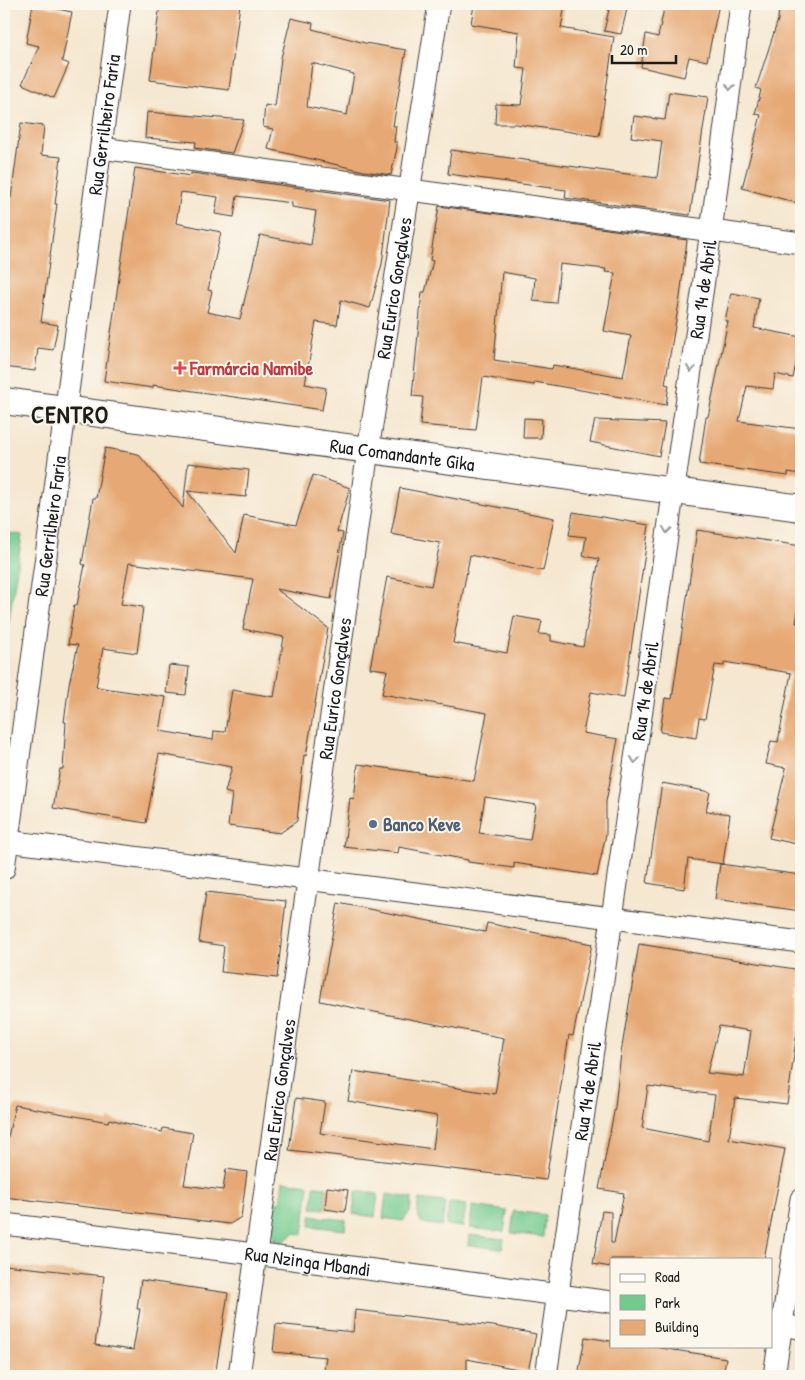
<svg xmlns="http://www.w3.org/2000/svg" width="805" height="1380" viewBox="0 0 805 1380" font-family="'Patrick Hand',sans-serif">
<rect width="100%" height="100%" fill="#fbf7ec"/>
<filter id="ink" filterUnits="userSpaceOnUse"><feTurbulence type="fractalNoise" baseFrequency=".02" numOctaves="2"/><feDisplacementMap in="SourceGraphic" scale="10" xChannelSelector="R" yChannelSelector="G"/><feConvolveMatrix kernelMatrix="1 2 1 2 8 2 1 2 1" color-interpolation-filters="sRGB"/></filter>
<filter id="wash" filterUnits="userSpaceOnUse"><feTurbulence type="fractalNoise" baseFrequency=".0096" numOctaves="4" result="noise"/><feDisplacementMap in="SourceGraphic" scale="20" xChannelSelector="R" yChannelSelector="G"/><feGaussianBlur stdDeviation="1.12" result="paint"/><feColorMatrix in="noise" values="0 0 0 0 0 0 0 0 0 0 0 0 0 0 0 0 0 1.4 0 .05"/><feComposite in="paint" operator="in"/></filter>
<g filter="url(#wash)">
<rect width="100%" height="100%" fill="#f5e7d0"/>
<!-- green -->
<g fill="#72ca8f" stroke="#477356">
<path d="M4 532 22 535 4 654Z"/>
<path d="M283 1181 309 1185 303 1234 294 1233 283 1242 274 1240 271 1231 274 1202H280Z"/>
<path d="M314 1186 327 1187 325 1209 312 1208Z"/>
<path d="M356 1191 378 1194 375 1217 353 1214Z"/>
<path d="M386 1194 412 1198 410 1212 403 1221 383 1218Z"/>
<path d="M419 1199 445 1202 442 1226 421 1223 417 1212Z"/>
<path d="M449 1203 466 1205 463 1227 446 1225Z"/>
<path d="M472 1206 507 1211 504 1232 470 1228Z"/>
<path d="M514 1211 545 1215 543 1237 511 1233Z"/>
<path d="M311 1216 346 1220 345 1230 310 1226Z"/>
<path d="M469 1235 504 1239 502 1249 468 1245Z"/>
</g>
<g id="blocks">
<!-- building -->
<g fill="#e6a975" fill-rule="evenodd">
<path d="M33 4 72 12 62 61 69 64 54 98 22 84 39 46 26 43Z"/>
<path d="M160 4H240L229 90 150 80Z"/>
<path d="M474 4H565L561 28 614 37 599 136 516 124H495L496 104 521 105 526 69 516 68 519 32 471 24Z"/>
<path d="M665 4H719L707 61 689 57 684 77 641 67 646 34 658 37Z"/>
<path d="M610 5 627 9 621 34 604 31Z"/>
<path d="M779 5 801 7V204L742 188 761 115 755 114 761 90 756 88 778 20Z"/>
<path d="M291 18 313 23 312 29 365 43 406 50 393 126H396L394 142H397V148L391 175 364 171 268 149 273 129 263 127 265 105 275 107 281 58ZM312 63 354 74 347 115 307 107Z"/>
<path d="M669 92 708 97 690 215 565 198 566 190 448 174 451 150 657 178 662 141 631 137 634 116 665 120Z"/>
<path d="M147 112 244 120 232 153 195 148 196 142 145 138Z"/>
<path d="M21 123 44 126 41 155 61 157 55 204H57L41 322 58 325 53 350 38 348 35 371 4 367V197L11 198Z"/>
<path d="M135 168 191 176V173L390 200 382 264 370 308 341 300 337 325 316 322 305 384 326 388 322 410 153 385V388L104 381ZM181 192 218 197 215 214 234 217 237 196 292 203V207L316 211 311 245 260 235 240 319 207 312 212 291 208 290 221 232 176 223Z"/>
<path d="M439 206 687 240 680 297 665 384 669 385 666 405 535 382 534 385 483 377 476 430 420 425 423 397 412 396 422 292H425L433 261 430 260ZM560 264 606 269 605 272 615 273 604 331 631 336 623 377 553 365 552 369 494 360 502 272 535 278 533 301 556 303Z"/>
<path d="M731 293 759 298 754 328 801 337 793 378 775 374 773 389 747 386 739 421 801 429V474L788 472V476L699 464 706 417H708L728 321H725Z"/>
<path d="M524 418 542 419 541 438H523Z"/>
<path d="M595 420 665 423 659 456 590 442Z"/>
<path d="M105 448 138 454 183 508 188 463 249 470 246 497 187 491 236 553 244 515 296 525 313 475 350 488 337 532 343 533 331 599 276 589 328 628 306 756 304 755 297 821 280 833 228 826 232 794 225 792 232 767 159 754 146 823 53 808 60 769H63L66 722H64L69 684 78 645 68 644 74 605H77L85 565 82 564 93 498H96ZM129 563 253 579 243 629 284 637 274 697 232 690 225 732 214 731 213 740 160 731 166 697 96 687 103 648 137 653 143 607 121 604Z"/>
<path d="M400 488 554 518 543 571 470 555 453 643 507 653 514 616 542 621 539 634 551 635V641L583 647 599 559 583 556 586 537 569 535 573 512 649 525 624 698 591 692 583 733 618 739 606 802V834L597 876 514 863V868L468 862V860L399 847 398 853 344 847 350 798 354 799 358 764 474 781 487 713 382 694 387 670 370 668 387 577 431 586 440 543 391 534ZM485 797 536 805 530 840 479 833Z"/>
<path d="M697 530 801 546V591L796 623 801 624V845L769 838 786 768 766 764 771 741 778 742 791 673 724 662V666L715 665 705 719 699 718 696 738 660 732 665 698 672 699Z"/>
<path d="M169 665 189 667 186 695 166 693Z"/>
<path d="M662 783 710 792 706 811 730 814 723 864 688 859 684 889 647 883Z"/>
<path d="M720 864 801 875V911L715 899Z"/>
<path d="M206 892 286 901 277 978 221 972 224 946 199 942Z"/>
<path d="M338 903 485 932 487 923 592 944 573 1036 569 1035 546 1180 289 1150 296 1098 325 1102 320 1133 433 1149 437 1116 348 1101 353 1071 495 1094 504 1038 320 1001Z"/>
<path d="M639 944 801 970V1004L787 1104 735 1098 729 1139 785 1149 764 1259H611V1267L593 1264 602 1211 611 1212V1243H614L624 1193 599 1189 615 1107 621 1053ZM719 1026 751 1031 744 1077 707 1073ZM648 1086 715 1095 708 1141 642 1128Z"/>
<path d="M15 1105 108 1122 109 1119 162 1132 163 1128 193 1133 184 1185 223 1190 226 1169 247 1172 241 1217 230 1224 4 1197V1155Z"/>
<path d="M327 1187 348 1190 345 1212 325 1209Z"/>
<path d="M4 1265 104 1276 95 1345 133 1350 140 1309H137L141 1280 228 1293 215 1376H96L57 1372V1376H4Z"/>
<path d="M355 1310 493 1326 536 1334 528 1371 467 1359V1376H323L326 1357 273 1352 276 1324 353 1332Z"/>
<path d="M585 1337 611 1341V1346H648L726 1358 723 1376H677L657 1373V1376H578Z"/>
</g>
</g>
</g>
<g filter="url(#ink)">
<use href="#blocks" fill-opacity="0" stroke="#3d3a37" stroke-width="1"/>
<g fill="none" stroke-linecap="round" stroke-linejoin="round">
<defs>
<g id="minor">
<path d="M101 148 801 243"/>
<path d="M7 841 801 942"/>
<path id="s1" d="M4 869 120 4"/>
<path id="s2" d="M4 1224 255 1254 611 1302"/>
<path d="M771 1324 801 1328"/>
<path id="s3" d="M239 1376 368 450 439 4"/>
<path id="s4" d="M546 1376 711 231 741 4"/>
<path d="M774 1376 801 1199"/>
</g>
<g id="tertiary">
<path id="s5" d="M4 401 801 508"/>
</g>
</defs>
<!-- minor casing -->
<use href="#minor" stroke="#3d3a37" stroke-width="23"/>
<!-- tertiary casing -->
<use href="#tertiary" stroke="#3d3a37" stroke-width="28"/>
<!-- minor -->
<use href="#minor" stroke="#fff" stroke-width="21"/>
<!-- tertiary -->
<use href="#tertiary" stroke="#fff" stroke-width="26"/>
</g>
<!-- one-way arrows -->
<defs><path id="oneway-chevron" d="M-2-3.5L2.5 0L-2 3.5" fill="none" stroke-width="1.6" stroke-linecap="round" stroke-linejoin="round" transform="scale(1.25)"/></defs>
<g stroke="#999">
<use href="#oneway-chevron" transform="translate(730 87) rotate(97)"/>
<use href="#oneway-chevron" transform="translate(691 369) rotate(98)"/>
<use href="#oneway-chevron" transform="translate(667 530) rotate(98)"/>
<use href="#oneway-chevron" transform="translate(635 760) rotate(98)"/>
</g>
</g>
<!-- markers -->
<path fill="#e0444e" stroke="#fbf7ec" stroke-width="2" d="M177.5 360.5h5v5h5v5h-5v5h-5v-5h-5v-5h5z"/>
<circle fill="#5c6f8a" stroke="#fbf7ec" stroke-width="2" cx="373" cy="824" r="5"/>
<g text-anchor="middle" stroke-width="4" stroke-linejoin="round" paint-order="stroke">
<!-- street labels -->
<g font-size="19" fill="#1c1c1c" stroke="#fbf7ec">
<text dy="7" stroke="none"><textPath href="#s1" startOffset="751">Rua Gerrilheiro Faria</textPath></text>
<text dy="7" stroke="none"><textPath href="#s3" startOffset="1099">Rua Eurico Gonçalves</textPath></text>
<text dy="7" stroke="none"><textPath href="#s4" startOffset="1098">Rua 14 de Abril</textPath></text>
<text dy="7" stroke="none"><textPath href="#s5" startOffset="402">Rua Comandante Gika</textPath></text>
<text dy="7" stroke="none"><textPath href="#s1" startOffset="346">Rua Gerrilheiro Faria</textPath></text>
<text dy="7" stroke="none"><textPath href="#s3" startOffset="694">Rua Eurico Gonçalves</textPath></text>
<text dy="7" stroke="none"><textPath href="#s4" startOffset="692">Rua 14 de Abril</textPath></text>
<text dy="7" stroke="none"><textPath href="#s3" startOffset="289">Rua Eurico Gonçalves</textPath></text>
<text dy="7" stroke="none"><textPath href="#s4" startOffset="288">Rua 14 de Abril</textPath></text>
<text dy="7" stroke="none"><textPath href="#s2" startOffset="306">Rua Nzinga Mbandi</textPath></text>
</g>
<!-- health labels -->
<g font-size="19" font-weight="bold" fill="#be3a42" stroke="#fbf7ec" text-anchor="start">
<text x="190" y="375">Farmárcia Namibe</text>
</g>
<!-- service labels -->
<g font-size="19" font-weight="bold" fill="#4e5e75" stroke="#fbf7ec" text-anchor="start">
<text x="383" y="831">Banco Keve</text>
</g>
<!-- district labels -->
<g font-size="24" font-weight="bold" letter-spacing="1" fill="#1c1c1c" stroke="#fbf7ec">
<text x="70" y="423">CENTRO</text>
</g>
</g>
<!-- margin -->
<rect width="805" height="1380" fill="none" stroke="#fbf7ec" stroke-width="20"/>
<!-- legend -->
<rect x="610" y="1258" width="162" height="90" fill="#fbf7ec" stroke="#a29f99"/>
<rect x="620" y="1274" width="25" height="8" fill="#ffffff" stroke="#a29f99"/>
<text x="655" y="1282" font-size="15" fill="#1c1c1c">Road</text>
<rect x="620" y="1295" width="25" height="15" fill="#72ca8f" stroke="#a29f99"/>
<text x="655" y="1308" font-size="15" fill="#1c1c1c">Park</text>
<rect x="620" y="1320" width="25" height="15" fill="#e6a975" stroke="#a29f99"/>
<text x="655" y="1332" font-size="15" fill="#1c1c1c">Building</text>
<!-- scale -->
<path d="M612 55v8h64v-8" fill="none" stroke="#1c1c1c" stroke-width="2.5"/>
<text x="620" y="55" font-size="15" fill="#1c1c1c" stroke="#fbf7ec" stroke-width="4" paint-order="stroke">20 m</text>
</svg>
